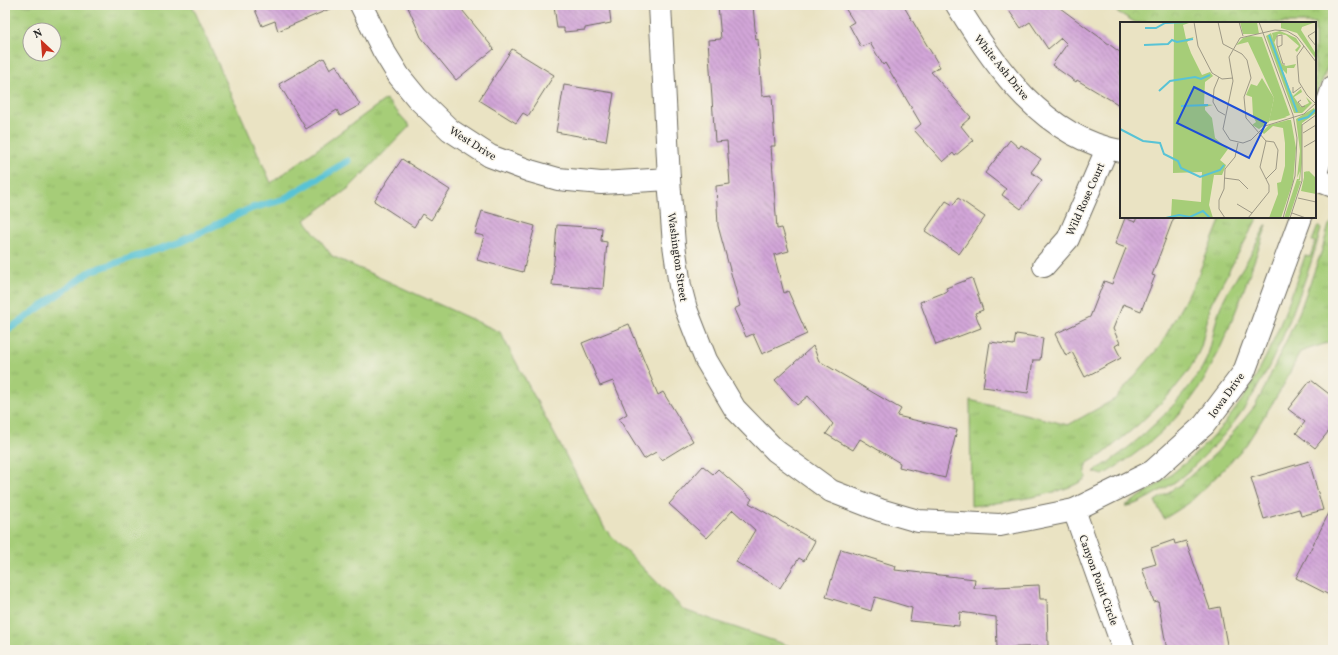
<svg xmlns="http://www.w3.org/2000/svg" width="1338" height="655" viewBox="0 0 1338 655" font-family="Vollkorn,serif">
<defs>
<pattern id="grass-tufts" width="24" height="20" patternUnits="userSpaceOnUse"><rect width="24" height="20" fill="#a6cd78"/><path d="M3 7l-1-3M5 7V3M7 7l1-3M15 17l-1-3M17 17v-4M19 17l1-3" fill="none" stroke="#8fb068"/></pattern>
<pattern id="park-crowns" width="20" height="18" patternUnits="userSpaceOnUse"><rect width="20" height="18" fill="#a6cd78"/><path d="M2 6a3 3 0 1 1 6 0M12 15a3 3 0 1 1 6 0" fill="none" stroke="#8fb068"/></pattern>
<pattern id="building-back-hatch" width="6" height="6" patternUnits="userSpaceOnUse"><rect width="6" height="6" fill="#d2a6d8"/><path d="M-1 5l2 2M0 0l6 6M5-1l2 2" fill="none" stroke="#ab87af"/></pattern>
</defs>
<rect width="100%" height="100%" fill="#f7f3e8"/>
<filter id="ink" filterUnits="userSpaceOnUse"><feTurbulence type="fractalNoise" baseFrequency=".025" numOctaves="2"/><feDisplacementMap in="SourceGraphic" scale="8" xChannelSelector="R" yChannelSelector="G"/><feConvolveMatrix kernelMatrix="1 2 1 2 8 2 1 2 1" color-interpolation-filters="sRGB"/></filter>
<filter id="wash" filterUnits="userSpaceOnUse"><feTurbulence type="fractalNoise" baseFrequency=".012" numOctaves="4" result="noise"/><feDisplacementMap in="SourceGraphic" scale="16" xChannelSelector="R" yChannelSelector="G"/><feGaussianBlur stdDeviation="0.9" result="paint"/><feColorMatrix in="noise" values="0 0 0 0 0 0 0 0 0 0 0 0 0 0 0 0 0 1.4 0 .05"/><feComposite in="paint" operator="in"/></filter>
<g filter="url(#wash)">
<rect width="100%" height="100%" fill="#eae3c3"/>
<!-- grass -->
<g fill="url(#grass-tufts)" stroke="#687c52" fill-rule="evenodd">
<path d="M5 5H192L271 183 386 99 410 126 349 188 305 220 332 256 500 332 605 529 684 610 801 650H5ZM30 30H54V54H30Z"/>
<path d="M1217 217H1258L1211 304 1201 347 1195 360 1187 373 1170 394 1139 424 1102 455 1089 462 1085 467V473L1087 477C1069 495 997 503 971 506L970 400 1068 425 1115 399 1160 346 1196 280 1220 221Z"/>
<path d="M1333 221V341L1300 352 1282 388 1246 445 1220 473 1189 503 1164 519 1155 501 1181 484 1207 461 1217 452 1255 406 1265 387 1299 313 1322 250 1329 225Z"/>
<path d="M1266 225H1267C1248 277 1231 332 1204 380 1180 421 1143 451 1103 475L1094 472 1096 470C1129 452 1189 396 1205 362 1214 342 1214 318 1224 299 1228 290 1234 283 1238 275 1249 259 1257 242 1266 225Z"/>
<path d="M1318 226 1321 229C1314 255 1305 281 1295 306 1274 363 1247 415 1203 457 1189 471 1175 484 1158 492 1151 496 1133 507 1125 506 1174 476 1218 440 1248 390 1273 349 1289 302 1305 256L1310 257 1315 242 1312 241Z"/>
</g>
<!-- park -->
<path fill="url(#park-crowns)" stroke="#687c52" d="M1106 5H1333V53L1315 99V23H1136Z"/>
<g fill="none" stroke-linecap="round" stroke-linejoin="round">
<!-- stream -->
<path stroke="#59c3d5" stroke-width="7" d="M5 332 91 271 180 242 252 208 282 200 348 161"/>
</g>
<g id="blocks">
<!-- building -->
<g fill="url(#building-back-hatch)">
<path d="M253 5H339L278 31 275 21 262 26Z"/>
<path d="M407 5H458L494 49 456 80 421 37Z"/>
<path d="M554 5H609L611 23 585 28V30L564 32V28H557Z"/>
<path d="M718 5H753L756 40 758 39 762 96 772 95 775 146H771L777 229 782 228 789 251 774 255 784 293 788 291 807 334 762 354 753 334 746 337 734 309 740 306 718 226 716 186 730 184 727 141 715 142 708 40 721 39Z"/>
<path d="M843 5H903L940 67 931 72 971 117 961 126 973 141 955 156 953 153 943 162 914 130 921 124 885 63 883 65 870 43 861 47 849 25 854 22Z"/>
<path d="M1005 5H1056L1121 53V106L1077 80 1076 82 1052 65 1067 44 1061 38 1048 49 1030 22 1021 28Z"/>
<path d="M512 49 554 75 528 116 523 113 516 123 479 100Z"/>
<path d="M324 58 330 69 336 65 360 105 340 116 337 110 306 129 279 84Z"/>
<path d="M564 85 614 93 606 141 556 132Z"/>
<path d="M1010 140 1019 148 1021 145 1041 159 1031 172 1042 180 1021 209 1002 195 1006 189 985 173Z"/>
<path d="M402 159 450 190 431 220 422 214 414 227 374 201Z"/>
<path d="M958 198 985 217 959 254 925 231 946 201 953 205Z"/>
<path d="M482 211 535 226 523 272 477 260 484 236 475 234Z"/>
<path d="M1137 217H1174L1152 275 1155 276 1141 311 1123 304 1113 329 1120 343 1115 346 1121 358 1085 377 1072 352 1066 356 1055 334 1090 317 1104 281 1112 284 1126 248 1115 244 1125 218 1135 222Z"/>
<path d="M557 225 602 228 601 241 607 242 603 289 552 285Z"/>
<path d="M972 278 983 310 975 313 981 328 936 345 920 302 948 291 946 288Z"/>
<path d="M629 324 658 395 663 392 693 441 662 460 656 452 644 459 619 419 627 414 613 381 600 386 582 343Z"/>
<path d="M1016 334 1043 338 1040 360H1033L1028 393 983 387 990 342 1014 345Z"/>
<path d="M813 346 819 361 901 409 897 416 957 430 945 478 899 467 900 463 860 439 853 450 826 434 833 424 808 396 797 405 775 380Z"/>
<path d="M1311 380 1333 397V426L1315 448 1296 433 1305 422 1288 409Z"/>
<path d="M1309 461 1323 510 1301 516 1299 509 1264 519 1251 478Z"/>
<path d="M703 466 713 474 718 469 752 499 749 503 815 541 804 561 799 558 780 588 736 562 755 530 733 510 707 538 669 504Z"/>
<path d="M1333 505V597L1296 578Z"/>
<path d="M1174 540 1175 544 1186 541 1210 609 1220 607 1228 650H1167L1158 601 1154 602 1142 568 1156 564 1151 548Z"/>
<path d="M841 549 896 566 895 570 975 579 974 588 1039 585 1040 599H1047L1048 646 997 648 996 617 960 612 959 626 910 621 912 608 875 597 871 611 826 597Z"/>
</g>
</g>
</g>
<g filter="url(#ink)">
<use href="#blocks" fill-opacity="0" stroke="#6e6b60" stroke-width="1"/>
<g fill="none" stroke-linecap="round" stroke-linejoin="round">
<defs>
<g id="street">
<path d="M361 5 383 50 399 76 417 98 450 130 490 156 530 171 558 179 601 183 669 179"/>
<path d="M660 5 669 179 674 245 680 286 686 309 706 360 735 409 776 451 831 491 880 510 918 521 1000 525 1074 510 1153 471 1204 425 1244 372 1301 217"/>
<path d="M957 5C995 67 1044 138 1121 151"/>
<path d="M1315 177 1320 160 1317 135 1333 87"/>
<path d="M1315 179 1333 186"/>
<path d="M1044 266 1068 239 1107 149"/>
<path d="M1074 510 1124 650"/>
</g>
</defs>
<!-- street casing -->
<use href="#street" stroke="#6e6b60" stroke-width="24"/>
<!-- street -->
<use href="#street" stroke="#fff" stroke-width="22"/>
</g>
</g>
<g text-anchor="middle" stroke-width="3" stroke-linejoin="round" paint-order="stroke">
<!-- street labels -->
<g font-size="11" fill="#2b2b2b" stroke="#f7f3e8">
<text transform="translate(1002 67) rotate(51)" y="4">White Ash Drive</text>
<text transform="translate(473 143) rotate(32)" y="4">West Drive</text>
<text transform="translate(1085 199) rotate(-66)" y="4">Wild Rose Court</text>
<text transform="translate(678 257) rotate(82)" y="4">Washington Street</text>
<text transform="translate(1226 395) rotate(-54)" y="4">Iowa Drive</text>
<text transform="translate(1099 580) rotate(70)" y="4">Canyon Point Circle</text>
</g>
</g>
<!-- overview -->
<g transform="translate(1120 22)">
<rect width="196" height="196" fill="#eae3c3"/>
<path d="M54 0H72L63 3 66 17 74 15 67 20 71 31 82 53 90 50 93 54 85 60 84 82 93 83 85 85V88L92 96 95 116 108 127 100 138 106 143 102 153H94L89 183 93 196H51L52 177 81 180 82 150 53 151ZM120 0H137L139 12H123ZM161 0H196L182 5 181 8 196 32V37L177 11 161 6ZM160 9 176 16 181 24 177 30 175 28 179 24 166 13 158 12 154 21 152 11ZM151 11 162 42 166 44 176 42 174 46H167V52L162 47 173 76 170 67 173 74 181 67 182 70 174 75 181 85 189 81 186 75 192 81 182 91H174L146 14ZM129 14 142 15 170 93 165 95H167L149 100 156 98 149 99 154 76 128 20 116 23 123 16ZM194 86 196 91 182 101V141L180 158H178L181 159 169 196H164L177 157H179L180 149 177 156 180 129 176 97ZM168 98H171L176 126 173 160 161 196H149L158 172 157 161 161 160 165 144V121L163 106 153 104 144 112 142 110 149 103ZM189 149 196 156V172L181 169 185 151Z" fill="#a6cd78"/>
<path d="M142 56 154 76 149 100 139 107 132 103 136 100 133 94 132 75 126 73 131 62 137 64Z" fill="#a6cd78"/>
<path d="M188 149 185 153 196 157V168L184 166V150Z" fill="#a6cd78"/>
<path fill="none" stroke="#59c3d5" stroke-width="2" d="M25 6H36L45 1 68 0M149 13 177 90M24 23 48 22 52 18 57 20 73 17M39 69 50 59 75 55 81 57 90 53M61 84 88 83M178 98 188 95 195 88M0 107 23 119 40 121 44 132 58 139 61 146 80 155 100 148 104 143M46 196 59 193 70 195 83 189 90 196"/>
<path fill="none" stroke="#9e9986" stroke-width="1" d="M74 0 78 24 92 51 102 57 113 56M98 0 103 22 122 32 127 38 131 56 124 75 126 96 146 119 140 145 149 163V170L128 196M119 0 123 14M139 0 173 93 177 116 175 154 163 196M196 9 188 14 196 24M184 24 177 34 179 60 187 73 196 82M158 25 162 23V13L157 14V23L163 42H165M196 40 177 15 167 9 155 8 120 16 109 35 113 59 103 107 110 118 123 121 131 118 145 104 184 92 196 81M99 55 94 67 93 80 98 89 105 93M173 65V71L181 65M181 78 178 80 182 85 185 84M183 111 196 103M146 119 154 120 158 128 156 147 146 157M184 125 196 118M104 156 119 158 128 167M178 176 196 180M117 182 132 191M172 191 186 196M105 196 99 187V178L104 167 105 147 115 135 118 121M170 196 182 159V103L196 93"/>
<path fill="#1d4ed8" fill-opacity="0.15" stroke="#1d4ed8" stroke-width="2" d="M74 65 146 101 129 136 57 101Z"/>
<rect width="196" height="196" fill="none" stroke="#2b2b2b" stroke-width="2"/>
</g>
<!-- margin -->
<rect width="1338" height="655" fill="none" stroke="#f7f3e8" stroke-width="20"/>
<!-- north arrow -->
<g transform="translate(42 42) rotate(334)"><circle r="19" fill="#f7f3e8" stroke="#a5a39c"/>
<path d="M0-3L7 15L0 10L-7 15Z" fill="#c8321e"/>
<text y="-6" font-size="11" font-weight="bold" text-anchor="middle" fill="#2b2b2b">N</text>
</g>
</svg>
